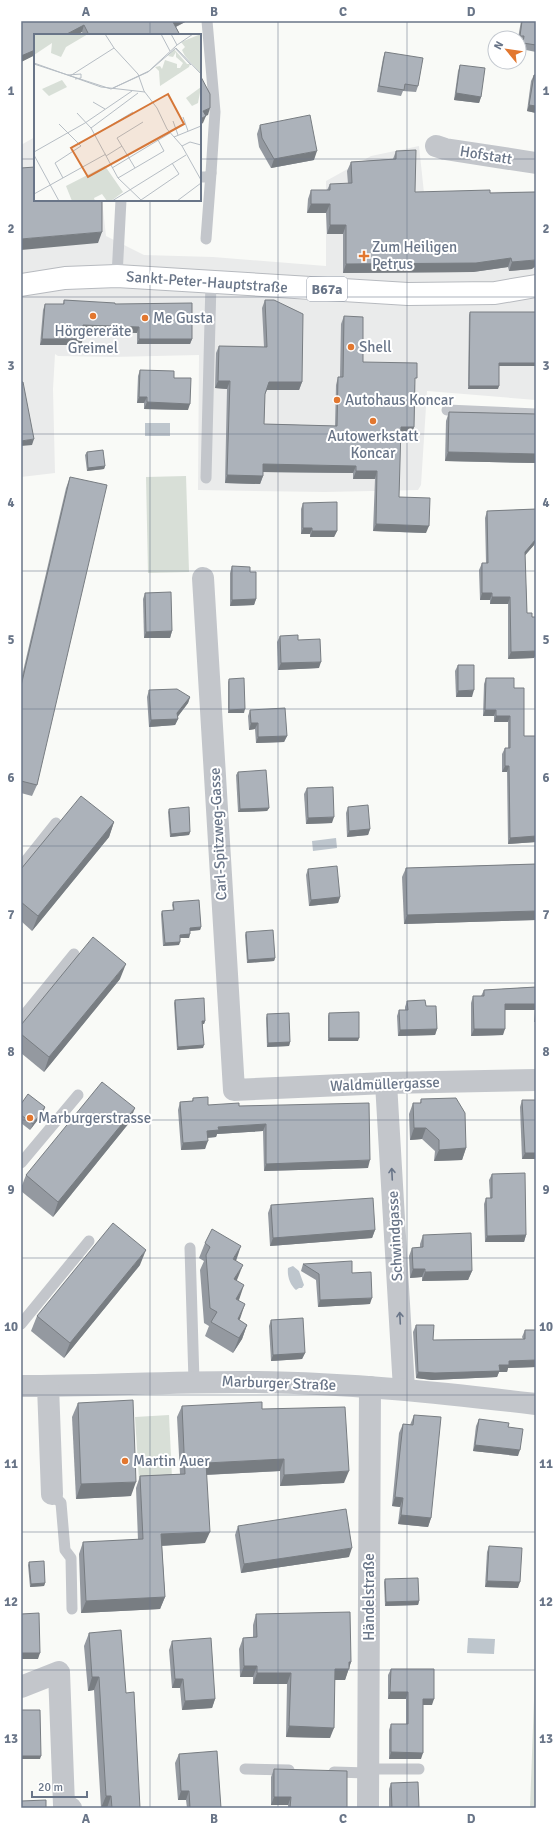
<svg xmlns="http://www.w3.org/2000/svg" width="557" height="1829" viewBox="0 0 557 1829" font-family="Signika,sans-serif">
<rect width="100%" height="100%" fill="#f9faf7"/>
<!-- built -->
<path fill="#eaebeb" d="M35 137V200H102L106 236 144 255 213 257 326 266V181L371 156 419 146 424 193 536 191V400L427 391 421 485 418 490 325 492 198 490 199 355 112 357 58 356 55 354 53 389 55 473 21 477V145Z"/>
<!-- green -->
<g fill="#d8dfd7">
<path d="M186 476 189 572 148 573 146 477Z"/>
<path d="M169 1415 172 1478 139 1480 135 1417Z"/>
<path d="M536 1647V1808H530Z"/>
</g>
<!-- water -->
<g fill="#bec6cd">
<rect x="145" y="423" width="25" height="13"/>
<path d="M336 838 337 848 313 851 312 841Z"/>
<path d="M293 1266 299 1271 304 1285 302 1288H299L296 1290C290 1285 287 1276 288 1268Z"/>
<path d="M468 1638 495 1639 494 1654 467 1653Z"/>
</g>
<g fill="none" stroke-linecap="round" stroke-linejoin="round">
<defs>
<path id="primary" d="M21 285 65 278 117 276 408 294 495 293 536 286"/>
</defs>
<!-- primary casing -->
<use href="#primary" stroke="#b7babf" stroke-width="24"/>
<!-- service -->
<g stroke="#c3c6cb" stroke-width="11">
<path d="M200 177H208L211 173 215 112 207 21"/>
<path d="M206 239 211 173"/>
<path d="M117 276 121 200"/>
<path d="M447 410 536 414"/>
<path d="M206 478 211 282"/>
<path d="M21 867 56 823"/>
<path d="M21 1019 74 954"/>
<path d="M21 1163 78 1095"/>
<path d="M190 1248 194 1381"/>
<path d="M21 1324 89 1241"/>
<path d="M52 1494 61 1503 65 1550 71 1558 72 1609"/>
<path d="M245 1769 289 1770"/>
<path d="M368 1769H419"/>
<path d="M334 1772 368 1773"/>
</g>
<!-- minor -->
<g stroke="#c3c6cb" stroke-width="22">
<path d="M436 146 445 149 536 163"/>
<path d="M203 578 234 1090 386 1083 536 1080"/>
<path d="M386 1083 404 1389"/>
<path d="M21 1386C100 1386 178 1381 256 1382 350 1383 443 1393 536 1404"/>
<path d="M48 1386 52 1494"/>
<path d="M21 1687 59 1672 64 1805 71 1808"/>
<path d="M368 1808 370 1387"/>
</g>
<!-- primary -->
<use href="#primary" stroke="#fff" stroke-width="22"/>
</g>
<!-- wall -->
<g fill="#9499a0">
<path d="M21 21H187L176 27 180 35H83L82 32 76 35H35V55L21 62Z"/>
<path d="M521 21H536V52L521 49V42H519V38H518Z"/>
<path d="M385 52 418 86 416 92 403 91 401 96 377 92 383 58Z"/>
<path d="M460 65 481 97 479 103 454 100 458 71Z"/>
<path d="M534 75 536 113 527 111 531 81Z"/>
<path d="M260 125 314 160 271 168 259 147 257 134Z"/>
<path d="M396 151 415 192 490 193 532 269 509 271 508 267 473 272 343 273V234H327L326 213H307L308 199 311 190H327L330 184H348L347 171 351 162 393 159Z"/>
<path d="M64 300 115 304 192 339 190 344H137V333L83 330 81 345H40L43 310 45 304H63Z"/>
<path d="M265 300 302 382 299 390H267L265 394 264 424 335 426 336 385 338 377H340L341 324 344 316 363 362 415 385 414 427 411 435H400L399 497 426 533 373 531 375 479H353V473L263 472V476L260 484 225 483 227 389 215 388 216 353 219 346 264 347 262 308Z"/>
<path d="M470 312 536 366H499L498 389H468L469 315Z"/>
<path d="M140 370 188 410 144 409V403H137L138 376Z"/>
<path d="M449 412 536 414V463L445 461 446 421Z"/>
<path d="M87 452 105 466 104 469 87 471 85 455Z"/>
<path d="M70 477 37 785 32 796 21 793V680L66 488Z"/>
<path d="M303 503 337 531 334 537H310V534H301V509Z"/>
<path d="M536 509V540L534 545 525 555 527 613 532 617H536V654L534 658 508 659V604H490V600H480L479 570 482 563H486L485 518 487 511Z"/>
<path d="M232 566 250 572 256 599 254 605 230 606V573Z"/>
<path d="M145 593 172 631 170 638H144L143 599Z"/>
<path d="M280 636 319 668 278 670 277 642Z"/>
<path d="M458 665 472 697H456L455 671Z"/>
<path d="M486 678 514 688 524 736 536 842 508 844 507 772H502V754L505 748H508V722H494V716H483L484 684Z"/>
<path d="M229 679 244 713H228V682Z"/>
<path d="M149 690 190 697 188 703 178 716V719L175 725 149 727 147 697Z"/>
<path d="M250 710 287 736 284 742 256 743 255 729 249 730 248 716Z"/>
<path d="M238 772 269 808 267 811 238 812 236 775Z"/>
<path d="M307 788 332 823 306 824 304 794Z"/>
<path d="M348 807 370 829 368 835 347 837 346 813Z"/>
<path d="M169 809 190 832 189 835 170 837 168 812Z"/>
<path d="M114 822 109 837 32 931 21 921V869Z"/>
<path d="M536 864V920L404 924 402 877 406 868Z"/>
<path d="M308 869 340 897 338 903 309 906 306 875Z"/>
<path d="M173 902 201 927 200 930 190 931 189 938H180L179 945 163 946 161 914 162 911 173 910 172 905Z"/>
<path d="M246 932 275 958 274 961 247 963 245 935Z"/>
<path d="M120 979 44 1072 21 1053V1025Z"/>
<path d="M536 987V1022H534L535 1010H505L503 1035 471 1036V1003L473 996H481L484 990Z"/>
<path d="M175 1000 205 1021 204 1024H203V1048L177 1050 174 1003Z"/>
<path d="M407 1001 426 1006 437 1029 435 1035 398 1036 397 1016 399 1010H405V1007Z"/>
<path d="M329 1013 358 1041H328V1016Z"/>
<path d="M267 1014 290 1042 289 1046 267 1047 266 1018Z"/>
<path d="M193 1098 208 1105 239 1106 368 1168 264 1171 263 1131 217 1134 216 1137 207 1138 205 1149 181 1150 178 1110 180 1102 192 1101Z"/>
<path d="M421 1099 466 1148 462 1160 434 1161 435 1151 422 1139 410 1140 409 1114 413 1103H420Z"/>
<path d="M522 1100 536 1159H522L520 1107Z"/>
<path d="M21 1104 45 1107 43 1113 30 1130 21 1123Z"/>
<path d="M129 1123 53 1217 21 1191V1188L26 1175Z"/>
<path d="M492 1174 526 1235 524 1242H485L484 1204 486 1198H490L489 1180Z"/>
<path d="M271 1205 375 1230 372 1238 270 1246 268 1213Z"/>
<path d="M423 1235 472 1271 468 1280 422 1281V1277L410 1278 409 1256 412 1248 420 1247V1244Z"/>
<path d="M205 1243 236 1261 237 1281 239 1300V1320L247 1325 242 1339 233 1353 205 1336 209 1326 204 1323 200 1270 204 1261 199 1258Z"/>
<path d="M303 1264 352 1273 370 1304 318 1307 316 1280 301 1271Z"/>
<path d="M140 1265 64 1358 31 1331 37 1316Z"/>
<path d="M271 1320 305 1353 302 1359 271 1361 269 1326Z"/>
<path d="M416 1325 433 1340 523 1339 522 1337 525 1330H536V1367L508 1368 507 1372H499L497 1377 432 1380 416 1378 413 1332Z"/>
<path d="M78 1403 131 1496 76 1499 72 1417Z"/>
<path d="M182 1406 262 1409 344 1483 280 1486V1471L206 1475 205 1543 162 1546 165 1597 160 1609 81 1613 79 1554 83 1542 138 1540 136 1488 140 1476 180 1474 177 1417Z"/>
<path d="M414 1415 431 1518 428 1527 398 1524 400 1507 392 1506 399 1433 403 1424 410 1425Z"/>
<path d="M479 1419 508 1427 518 1456 473 1451 476 1426Z"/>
<path d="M238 1526 349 1557 241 1573 235 1535Z"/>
<path d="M489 1546 518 1588 485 1587 487 1552Z"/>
<path d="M29 1562 45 1583 44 1586 30 1587 28 1565Z"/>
<path d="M385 1579 419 1601 418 1605 385 1606 384 1582Z"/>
<path d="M256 1614 351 1662 345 1680H335L330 1738 286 1737 287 1684H253V1677H240L239 1649 243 1638 253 1637V1625Z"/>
<path d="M89 1633 126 1693 140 1808H101L94 1690 88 1691 84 1646Z"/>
<path d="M172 1641 215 1699 212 1708 182 1710 180 1688H172L169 1650Z"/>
<path d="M391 1669 432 1705H423L421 1759H389V1730L391 1724H406V1699H388V1675Z"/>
<path d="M179 1754 221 1808H187L186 1800H178L175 1763Z"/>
<path d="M274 1769 347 1808H288V1805H271V1777Z"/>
<path d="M391 1783 419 1807V1808H389V1789Z"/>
</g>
<!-- shaded-wall -->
<g fill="#787d82">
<path d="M176 21H187L171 29 173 22Z"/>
<path d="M84 25 82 32 76 35H65Z"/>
<path d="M35 50V55L21 62V56Z"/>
<path d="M456 93 481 97 479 103 454 100Z"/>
<path d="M529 105 536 106V113L527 111Z"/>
<path d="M210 108 208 115 201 118 203 111Z"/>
<path d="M206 116 203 123 200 125V119Z"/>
<path d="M317 151 314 160 271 168 274 159Z"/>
<path d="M311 204H330L326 213H307Z"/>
<path d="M330 225H346L343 234H327Z"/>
<path d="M102 232 98 243 21 250V239Z"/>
<path d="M511 258 508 267 473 272 343 273 346 264Z"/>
<path d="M536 260V266L532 269 509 271 512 262Z"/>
<path d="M83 325 139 327 137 333 81 330Z"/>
<path d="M42 339H83L81 345H40Z"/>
<path d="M139 339H192L190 344H137Z"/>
<path d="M499 363H536V366H498Z"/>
<path d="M218 381H230L227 389 215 388Z"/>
<path d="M269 382H302L299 390H266Z"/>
<path d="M469 386H499L498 389H468Z"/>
<path d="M139 397H147L144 403H137Z"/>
<path d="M147 402 190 404 188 410 144 409Z"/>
<path d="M401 427H414L411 435H398Z"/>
<path d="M34 439 32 445 21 446V441Z"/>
<path d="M448 452 536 454V463L445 461Z"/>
<path d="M263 464 356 466 353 473 261 472Z"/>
<path d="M105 466 104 469 87 471 88 468Z"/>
<path d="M356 471H377L375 479H353Z"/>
<path d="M227 475 263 476 260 484 225 483Z"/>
<path d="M376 524 429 526 426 533 373 531Z"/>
<path d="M303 528H312L310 534H301Z"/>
<path d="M312 531H337L334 537H310Z"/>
<path d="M536 539 534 545 522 559 525 552Z"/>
<path d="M482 593H492L490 600H480Z"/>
<path d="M492 597H510L508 604H490Z"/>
<path d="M256 599 254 605 230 606 232 600Z"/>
<path d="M172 631 170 638H144L146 632Z"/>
<path d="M536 651V654L534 658 508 659 511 652Z"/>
<path d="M321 662 319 668 278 670 281 663Z"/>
<path d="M474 690 472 697H456L458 691Z"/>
<path d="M190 697 188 703 176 719H178L175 725 149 727 151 720 177 713Z"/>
<path d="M245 709 244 713H228L229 710Z"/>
<path d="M485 710H496L494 716H483Z"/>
<path d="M496 716H510L508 722H494Z"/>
<path d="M251 723H258L255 729 249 730Z"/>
<path d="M287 736 284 742 256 743 258 737Z"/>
<path d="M505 766H509L507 772H502Z"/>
<path d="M269 808 267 811 238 812 240 809Z"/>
<path d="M334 817 332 823 306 824 308 818Z"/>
<path d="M114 822 109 837 32 931 38 916Z"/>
<path d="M370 829 368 835 347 837 349 831Z"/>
<path d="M190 832 189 835 170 837 171 834Z"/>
<path d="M536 836V842L508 844 510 838Z"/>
<path d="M340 897 338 903 309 906 311 900Z"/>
<path d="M536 911V920L404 924 407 915Z"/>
<path d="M201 927 200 930 189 931 190 928Z"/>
<path d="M190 934 189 938H179L180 935Z"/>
<path d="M180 942 179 945 163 946 165 943Z"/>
<path d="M275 958 274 961 247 963 248 960Z"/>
<path d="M126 964 120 979 44 1072 49 1057Z"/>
<path d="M505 1004H536V1006L535 1010H502Z"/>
<path d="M202 1021H205L204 1024H201Z"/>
<path d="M437 1029 435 1035 398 1036 400 1030Z"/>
<path d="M474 1029H505L503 1035 471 1036Z"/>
<path d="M329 1038H359L358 1041H328Z"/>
<path d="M290 1042 289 1046 267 1047 268 1043Z"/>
<path d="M204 1045 203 1048 177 1050 178 1047Z"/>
<path d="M45 1107 43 1113 30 1130 33 1124Z"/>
<path d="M135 1108 129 1123 53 1217 58 1202Z"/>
<path d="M266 1124 263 1131 217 1134 216 1137 204 1138 207 1131 218 1127Z"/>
<path d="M414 1128H426L422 1139 410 1140Z"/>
<path d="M208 1141 205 1149 181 1150 183 1143Z"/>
<path d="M466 1148 462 1160 434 1161 439 1150Z"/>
<path d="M525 1153H536V1159H522Z"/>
<path d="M370 1160 368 1168 264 1171 266 1164Z"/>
<path d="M375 1230 372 1238 270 1246 273 1238Z"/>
<path d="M526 1235 524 1242H485L487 1236Z"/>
<path d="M241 1246 236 1261 233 1259Z"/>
<path d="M146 1250 140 1265 64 1358 70 1343Z"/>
<path d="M243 1265 237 1280 229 1294 234 1279Z"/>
<path d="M413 1269H425L422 1277 410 1278Z"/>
<path d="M472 1271 468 1280 422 1281 425 1272Z"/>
<path d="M244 1285 239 1300 236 1299Z"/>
<path d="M372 1298 370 1304 318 1307 320 1300Z"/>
<path d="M245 1304 240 1319 232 1334 238 1319Z"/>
<path d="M247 1325 242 1339 233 1353 239 1338Z"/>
<path d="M305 1353 302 1359 271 1361 273 1355Z"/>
<path d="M536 1360V1367L508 1368 507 1372H499L497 1377 432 1380 416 1378 418 1372 499 1365 509 1361Z"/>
<path d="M475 1445 520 1450 518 1456 473 1451Z"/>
<path d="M284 1459 280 1471 201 1475 206 1463Z"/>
<path d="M349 1471 344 1483 280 1486 284 1475Z"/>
<path d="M136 1482 131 1496 76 1499 81 1484Z"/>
<path d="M395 1497 403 1498 400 1507 392 1506Z"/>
<path d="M401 1515 431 1518 428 1527 398 1524Z"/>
<path d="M210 1532 205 1543 157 1546 161 1534Z"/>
<path d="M352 1548 349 1557 241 1573 244 1564Z"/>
<path d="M487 1581 520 1582 518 1588 485 1587Z"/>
<path d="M45 1583 44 1586 30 1587 31 1584Z"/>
<path d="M165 1597 160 1609 81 1613 86 1601Z"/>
<path d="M419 1601 418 1605 385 1606 386 1602Z"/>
<path d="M21 1653H40L38 1659H21Z"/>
<path d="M349 1662H351L345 1680H332L335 1669Z"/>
<path d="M244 1666H257L253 1677H240Z"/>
<path d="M257 1673H291L287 1684H253Z"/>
<path d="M92 1677H99L94 1690 88 1691Z"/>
<path d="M175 1679H183L180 1688H172Z"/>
<path d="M390 1692H408L406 1699H388Z"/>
<path d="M215 1699 212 1708 182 1710 185 1701Z"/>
<path d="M423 1699H434L432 1705H421Z"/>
<path d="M289 1726 334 1728 330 1738 286 1737Z"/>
<path d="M391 1752 423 1753 421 1759H389Z"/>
<path d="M21 1756H41L40 1759H21Z"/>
<path d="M181 1791H189L186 1800H178Z"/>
<path d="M106 1796H111L107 1808H101Z"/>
<path d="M274 1797H291L288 1805H271Z"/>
</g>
<!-- building -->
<g fill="#acb2ba" stroke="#787d82">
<path d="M21 21H176L173 22 180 35H89L84 25 65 35H35V50L21 56Z"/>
<path d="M522 21H536V45L523 43 524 36H520Z"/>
<path d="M385 52 423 58 418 86 405 84 404 90 379 86Z"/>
<path d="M460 65 485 68 481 97 456 93Z"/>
<path d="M200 75 210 94V108L203 111 206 116 200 119Z"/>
<path d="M534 75H536V106L529 105Z"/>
<path d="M310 115 317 151 274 159 262 138 260 125Z"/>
<path d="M416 150 415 192 490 190V193L536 192V260H535L512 262 511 258 476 263 346 264V225H330V204H311V190H330V184L352 183 351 162 396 159V151Z"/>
<path d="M35 167V200H102V232L21 239V168Z"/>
<path d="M64 300 115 303V304L192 303V339H139V327L83 325V339H42L45 304H64Z"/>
<path d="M265 300H274L303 314 302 382H269L265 394 264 424 337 426 338 377H343L344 316 363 317V362L417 363V378H415L414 427H401L399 497 430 498 429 526 376 524 377 471H356V466L263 464V476L227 475 230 381H218L219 346 267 347Z"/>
<path d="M470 312H536V363H499V386H469Z"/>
<path d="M140 370 174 371V378H191L190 404 147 402V397H139Z"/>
<path d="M21 382H23L34 439 21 441Z"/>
<path d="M449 412 536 414V454L448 452Z"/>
<path d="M103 450 105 466 88 468 87 452Z"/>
<path d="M70 477 107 485 37 785 21 781V686Z"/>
<path d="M337 502V531H312V528H303V503Z"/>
<path d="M536 509V539L525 552 527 613H532V617H536V651L511 652 510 597H492V593H482V563H488L487 511Z"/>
<path d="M232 566 250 567V572H256V599L232 600Z"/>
<path d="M171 592 172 631 146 632 145 593Z"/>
<path d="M298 635V640L320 639 321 662 281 663 280 636Z"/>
<path d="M458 665H474V690L458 691Z"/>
<path d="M244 678 245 709 229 710V679Z"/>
<path d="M486 678H514V688H524V736H536V836L510 838 509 766H505V748H510V716H496V710H485Z"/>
<path d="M177 689 190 697 177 713 178 719 151 720 149 690Z"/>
<path d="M285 708 287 736 258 737V723H251L250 710Z"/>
<path d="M266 770 269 808 240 809 238 772Z"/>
<path d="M333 787 334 817 308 818 307 788Z"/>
<path d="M81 796 114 822 38 916 21 902V869Z"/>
<path d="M368 805 370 829 349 831 348 807Z"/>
<path d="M189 807 190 832 171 834 169 809Z"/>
<path d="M536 864V911L407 915 406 868Z"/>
<path d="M337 866 340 897 311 900 308 869Z"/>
<path d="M199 900 201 927 190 928V934L180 935V942L165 943 162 911 174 910 173 902Z"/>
<path d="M273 930 275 958 248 960 246 932Z"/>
<path d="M93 937 126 964 49 1057 21 1034V1025Z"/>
<path d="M536 987V1004H505V1029H474L473 996H484V990Z"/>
<path d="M204 998 205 1021H202L204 1045 178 1047 175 1000Z"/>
<path d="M425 1000 426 1006H436L437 1029 400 1030 399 1010H408L407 1001Z"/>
<path d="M359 1012V1038H329V1013Z"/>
<path d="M289 1013 290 1042 268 1043 267 1014Z"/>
<path d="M102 1082 135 1108 58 1202 26 1175Z"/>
<path d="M28 1094 45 1107 33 1124 21 1115V1104Z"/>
<path d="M208 1097V1105L239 1103V1106L369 1103 370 1160 266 1164V1124L218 1127 219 1130 207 1131 208 1141 183 1143 180 1102 193 1101V1098Z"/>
<path d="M456 1098 465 1113 466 1148 439 1150V1140L426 1128H414L413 1103H421V1099Z"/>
<path d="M522 1100H536V1153H525Z"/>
<path d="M525 1173 526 1235 487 1236 486 1198H492V1174Z"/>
<path d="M373 1198 375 1230 273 1238 271 1205Z"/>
<path d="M113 1223 146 1250 70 1343 37 1316Z"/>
<path d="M212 1229 241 1246 233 1259 243 1265 234 1279 244 1285 236 1299 245 1304 238 1319 247 1325 239 1338 211 1322 217 1312 210 1308 206 1255 210 1247 205 1243Z"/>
<path d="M471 1233 472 1271 425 1272V1269H413L412 1248 423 1247V1235Z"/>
<path d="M352 1261V1273L371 1272 372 1298 320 1300 319 1274 303 1264Z"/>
<path d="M303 1318 305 1353 273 1355 271 1320Z"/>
<path d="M416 1325H434L433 1340 525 1339V1330H536V1360L509 1361V1365H499L500 1371 435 1373 418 1372Z"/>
<path d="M133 1400 136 1482 81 1484 78 1403Z"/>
<path d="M262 1402V1409L345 1407 349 1471 284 1475V1459L206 1463 210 1532 161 1534 165 1597 86 1601 83 1542 143 1539 140 1476 185 1474 182 1406Z"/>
<path d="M414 1415 441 1417 431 1518 401 1515 403 1498 395 1497 403 1424 413 1425Z"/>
<path d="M479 1419 509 1423 508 1427 523 1429 520 1450 475 1445Z"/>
<path d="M346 1509 352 1548 244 1564 238 1526Z"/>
<path d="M489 1546 522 1548 520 1582 487 1581Z"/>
<path d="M44 1561 45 1583 31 1584 29 1562Z"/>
<path d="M418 1578 419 1601 386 1602 385 1579Z"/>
<path d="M350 1612 351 1662H349V1669H335L334 1728 289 1726 291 1673H257V1666H244L243 1638 257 1637 256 1614Z"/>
<path d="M39 1613 40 1653H21V1614Z"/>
<path d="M121 1630 126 1693 134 1692 140 1808H112L111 1796H106L99 1677H92L89 1633Z"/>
<path d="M211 1638 215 1699 185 1701 183 1679H175L172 1641Z"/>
<path d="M391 1669H434V1699H423V1753L391 1752V1724H408V1692H390Z"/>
<path d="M21 1710H40L41 1756H21Z"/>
<path d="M217 1751 221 1808H190L189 1791H181L179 1754Z"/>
<path d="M274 1769 347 1771V1808H290L291 1797H274Z"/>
<path d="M418 1782 419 1807 409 1808H392L391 1783Z"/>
<path d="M46 1800V1808H21V1801Z"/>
</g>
<!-- one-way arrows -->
<defs><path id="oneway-shaft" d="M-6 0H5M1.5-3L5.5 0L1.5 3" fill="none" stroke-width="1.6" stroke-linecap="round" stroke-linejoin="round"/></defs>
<g stroke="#697588">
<use href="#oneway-shaft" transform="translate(392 1174) rotate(-93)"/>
<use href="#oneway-shaft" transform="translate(400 1318) rotate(-93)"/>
</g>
<!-- grid -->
<path fill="none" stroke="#697588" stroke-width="1" stroke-opacity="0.55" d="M150 21V35M278 21V1808M407 21V1808M21 159H35M200 159H536M150 200V1808M21 297H536M21 434H536M21 571H536M21 709H536M21 846H536M21 983H536M21 1120H536M21 1258H536M21 1395H536M21 1532H536M21 1670H536"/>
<!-- markers -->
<g fill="#e2772f" stroke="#fff" stroke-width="1.5">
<path d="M362 250h4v4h4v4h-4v4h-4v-4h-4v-4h4z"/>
<circle cx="93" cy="316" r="4"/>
<circle cx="145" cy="318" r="4"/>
<circle cx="351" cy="347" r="4"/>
<circle cx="337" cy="400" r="4"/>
<circle cx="373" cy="421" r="4"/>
<circle cx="30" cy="1118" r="4"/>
<circle cx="125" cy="1461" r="4"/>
</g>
<g text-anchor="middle" stroke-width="4" stroke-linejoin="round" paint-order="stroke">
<!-- shield labels -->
<rect fill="#fff" stroke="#969eac" stroke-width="1" x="307" y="277" width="40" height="24" rx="3"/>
<g font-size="14" font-weight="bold" fill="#697588">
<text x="327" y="294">B67a</text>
</g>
<!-- street labels -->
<g font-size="15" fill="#697588" stroke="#fff">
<text transform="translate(486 155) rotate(9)" y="5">Hofstatt</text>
<text transform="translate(207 282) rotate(4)" y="5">Sankt-Peter-Hauptstraße</text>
<text transform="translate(218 834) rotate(-93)" y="5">Carl-Spitzweg-Gasse</text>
<text transform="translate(385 1084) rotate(-2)" y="5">Waldmüllergasse</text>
<text transform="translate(395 1236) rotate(-93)" y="5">Schwindgasse</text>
<text transform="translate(279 1383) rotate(2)" y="5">Marburger Straße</text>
<text transform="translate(369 1597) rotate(-90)" y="5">Händelstraße</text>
</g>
<!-- poi labels -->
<g font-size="15" fill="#697588" stroke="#fff" text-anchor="start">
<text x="372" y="252">Zum Heiligen<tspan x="372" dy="17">Petrus</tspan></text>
<text x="153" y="323">Me Gusta</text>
<text x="93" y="336" text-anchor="middle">Hörgereräte<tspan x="93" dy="17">Greimel</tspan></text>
<text x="359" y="352">Shell</text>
<text x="345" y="405">Autohaus Koncar</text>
<text x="373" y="441" text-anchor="middle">Autowerkstatt<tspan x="373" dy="17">Koncar</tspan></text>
<text x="38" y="1123">Marburgerstrasse</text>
<text x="133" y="1466">Martin Auer</text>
</g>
</g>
<!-- overview -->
<g transform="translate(34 34)">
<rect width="167" height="167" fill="#f9faf7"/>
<path d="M0 0H54L32 13 27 23 17 19 18 9 0 21ZM167 0V40L151 22 148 16 151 13 147 8ZM140 15 153 30H156L155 33 126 52 125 37 121 33 126 32 128 35 131 26 143 30V34H146L149 29 142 23V18L139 23 134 22ZM28 46 33 53 15 62 8 55ZM167 53 164 69 158 72 152 64ZM71 132 89 158 77 167H73L68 160 60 164 61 167H38L32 152Z" fill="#d8dfd7"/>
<path fill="none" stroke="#b6bdc4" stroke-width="1" d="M71 0 80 14 104 40 110 57 123 74 133 95 148 112 167 146M127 0 136 17M137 0 143 11M140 13 157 31M0 29 67 53 111 58M0 30 77 55 114 38 142 14 167 40M34 41 47 40V44L41 45M36 42 80 14M79 54 115 37 143 11 159 0M59 68 71 75M43 79 57 94 84 144 108 167M149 83 154 97M139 87 144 101M25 90 47 112 21 129 29 144M57 94 104 59M61 101 99 78M140 103 167 92M148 112 156 108 167 111M0 118 51 89 98 57M0 121 25 167M72 122 88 112M78 134 136 99M101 134 83 104 109 88M84 144 130 117 124 106M0 160 72 120M107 166 145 140 138 129M78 167 152 121M143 167 167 149"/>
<path fill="#d67738" fill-opacity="0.15" stroke="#d67738" stroke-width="2" d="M134 60 150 90 54 143 37 114Z"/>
<rect width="167" height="167" fill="none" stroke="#697588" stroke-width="2"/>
</g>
<!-- border -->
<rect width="557" height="1829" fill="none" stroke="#ffffff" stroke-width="44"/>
<!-- north arrow -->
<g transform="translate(507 50) rotate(299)"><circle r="19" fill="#ffffff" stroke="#c3c8cf"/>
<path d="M0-3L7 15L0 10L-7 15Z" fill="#e2772f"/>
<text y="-6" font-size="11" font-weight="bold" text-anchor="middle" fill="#697588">N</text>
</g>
<!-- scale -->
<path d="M32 1791v6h55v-6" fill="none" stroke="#697588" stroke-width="2"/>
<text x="38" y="1791" font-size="12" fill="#697588" stroke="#ffffff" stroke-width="3" paint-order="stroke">20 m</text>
<rect x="22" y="22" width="513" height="1785" fill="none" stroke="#697588" stroke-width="1.5"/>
<g font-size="13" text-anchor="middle" font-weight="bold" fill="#697588">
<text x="86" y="16">A</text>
<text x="214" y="16">B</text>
<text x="343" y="16">C</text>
<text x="471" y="16">D</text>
<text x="11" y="95">1</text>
<text x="546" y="95">1</text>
<text x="11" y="233">2</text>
<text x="546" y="233">2</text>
<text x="11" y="370">3</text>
<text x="546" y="370">3</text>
<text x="11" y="507">4</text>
<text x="546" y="507">4</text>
<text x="11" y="644">5</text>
<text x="546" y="644">5</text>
<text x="11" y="782">6</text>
<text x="546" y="782">6</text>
<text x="11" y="919">7</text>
<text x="546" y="919">7</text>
<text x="11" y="1056">8</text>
<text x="546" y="1056">8</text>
<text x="11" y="1194">9</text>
<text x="546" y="1194">9</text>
<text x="11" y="1331">10</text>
<text x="546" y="1331">10</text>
<text x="11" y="1468">11</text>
<text x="546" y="1468">11</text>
<text x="11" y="1606">12</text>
<text x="546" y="1606">12</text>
<text x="11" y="1743">13</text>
<text x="546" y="1743">13</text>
<text x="86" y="1823">A</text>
<text x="214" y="1823">B</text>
<text x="343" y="1823">C</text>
<text x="471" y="1823">D</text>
</g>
</svg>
